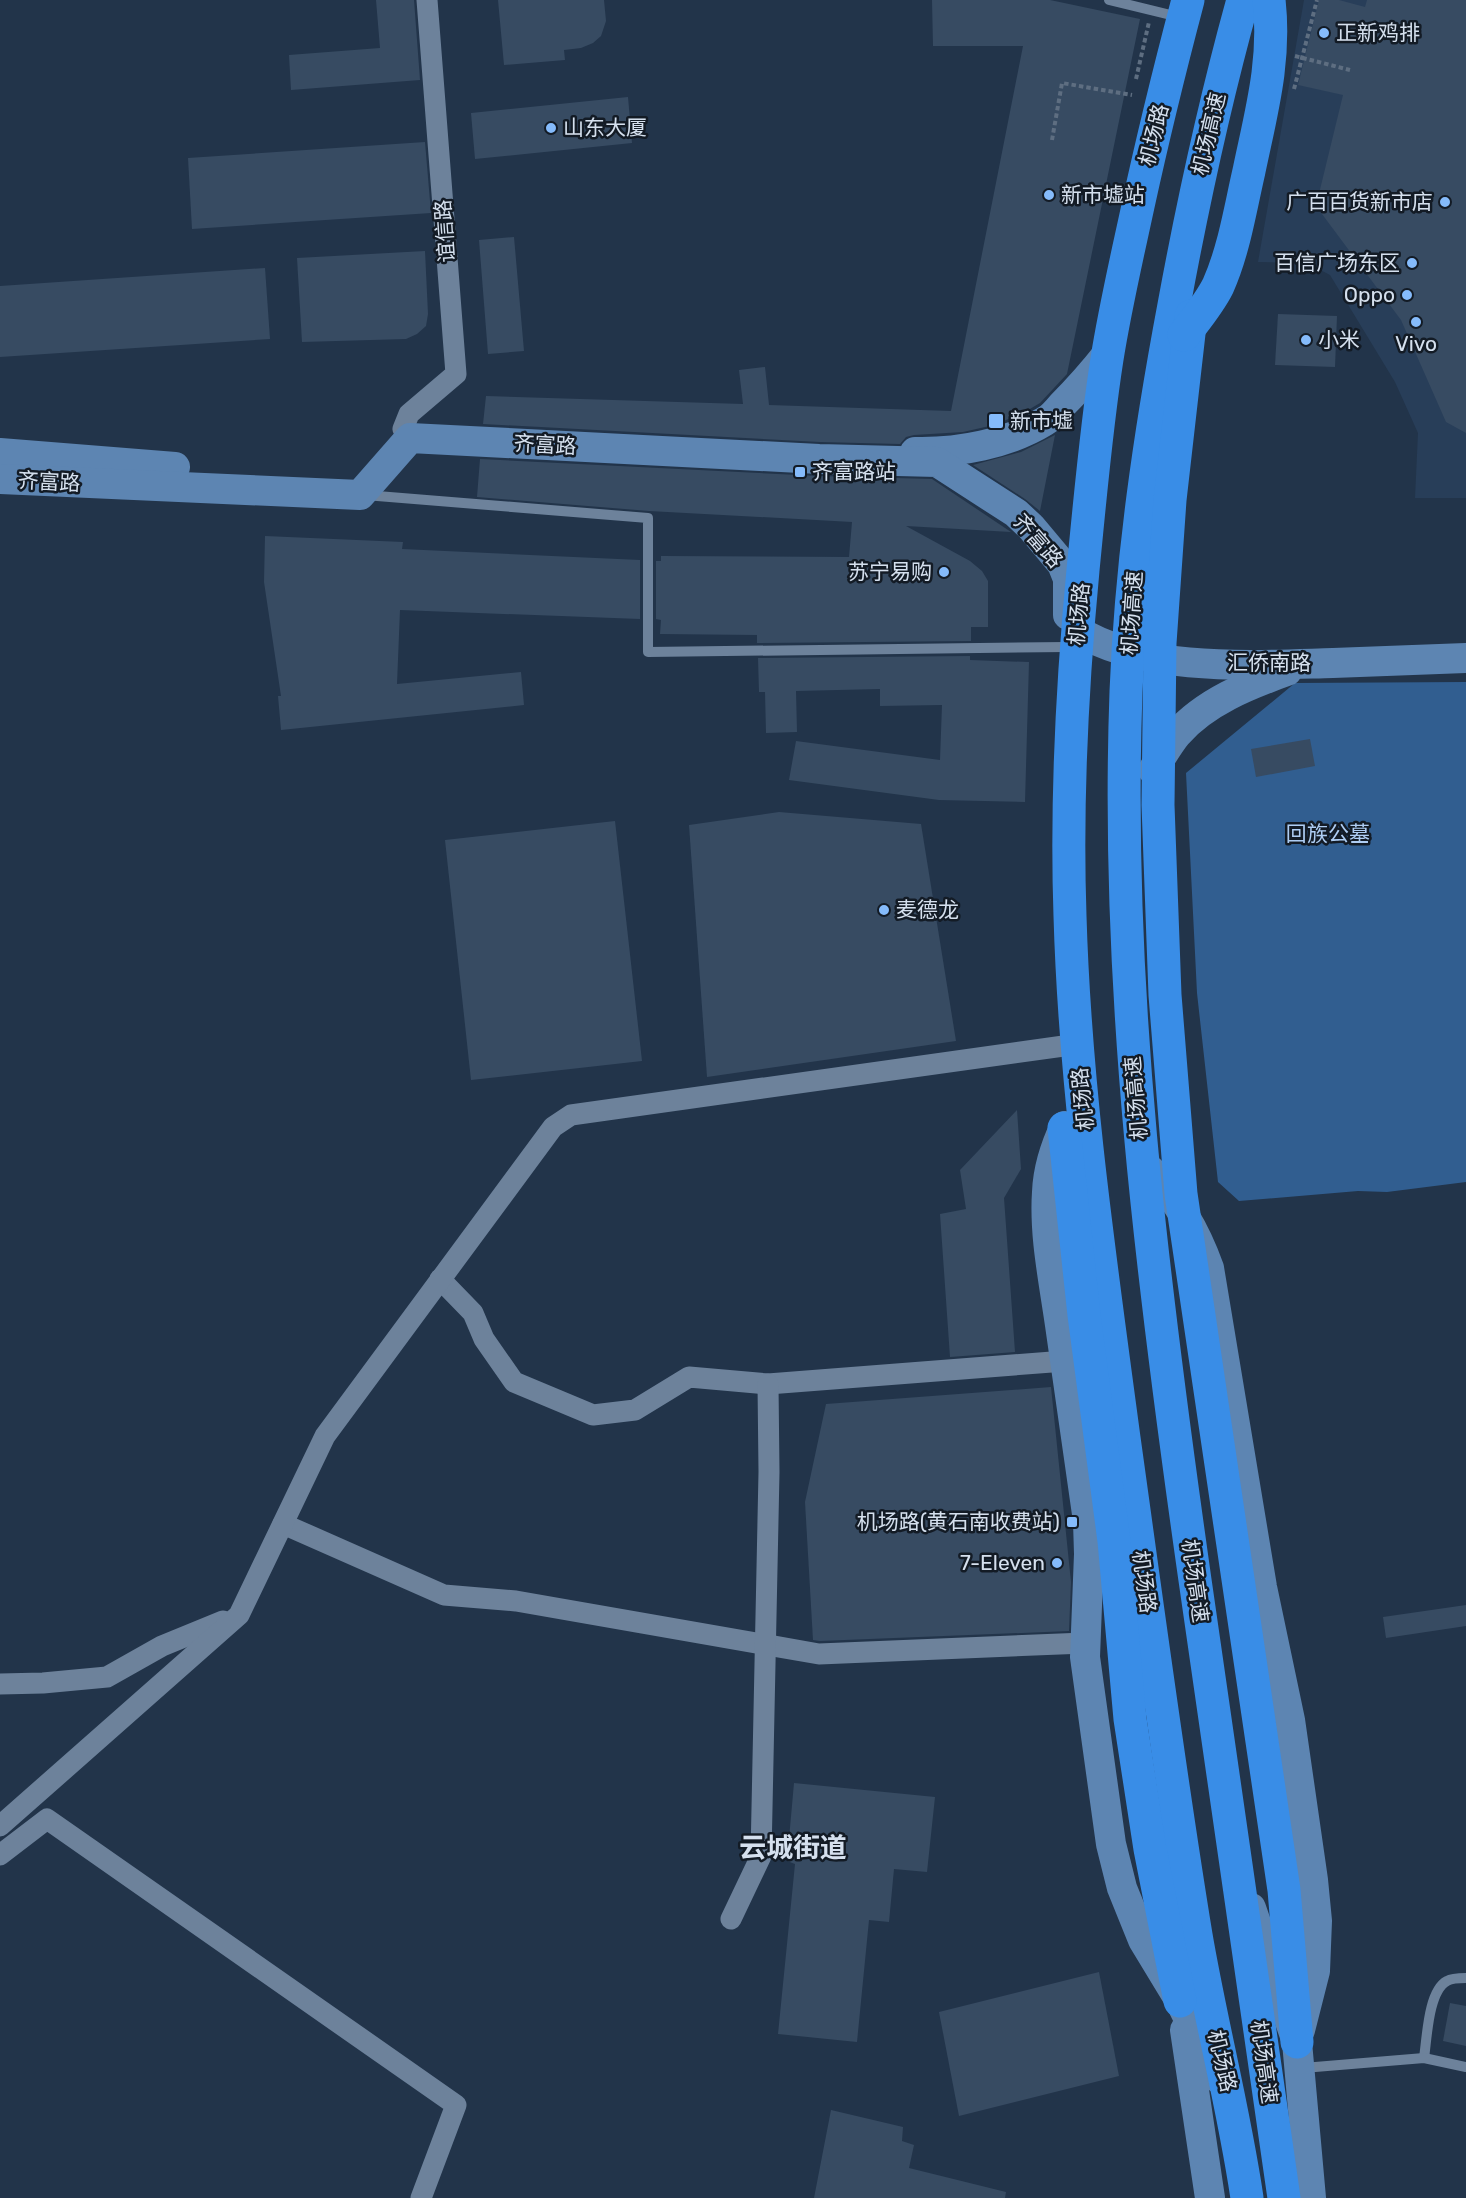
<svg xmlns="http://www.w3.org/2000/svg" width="1466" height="2198" viewBox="0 0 1466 2198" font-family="Rubik,'Noto Sans SC',sans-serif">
<rect width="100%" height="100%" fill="#22344a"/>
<!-- built -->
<path fill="#283e59" d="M1304 0H1466V498H1415L1418 433 1395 382 1330 275 1307 263 1258 262Z"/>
<!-- green -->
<path fill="#315e90" d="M1466 682V1182L1387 1192 1358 1191 1239 1201 1218 1182 1197 993 1186 773 1295 683Z"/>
<!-- building -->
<g fill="#374b62">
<path d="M376 0H414L420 80 291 90 289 55 380 48Z"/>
<path d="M498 0H604L606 21 601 36 593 43 581 48 564 50 565 60 504 65Z"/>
<path d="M932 0H1050L1140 19 1067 374 1040 403 1023 413 994 425 963 432 914 435 906 437 900 444 820 442 483 424 486 396 743 404 739 370 765 367 769 405 951 411 1023 46H933Z"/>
<path d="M1319 0H1339L1365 7 1367 0H1466V433L1446 422 1401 320 1316 206 1343 95 1298 85Z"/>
<path d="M628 97 632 143 475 159 471 113Z"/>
<path d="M425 142 431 213 192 229 188 158Z"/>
<path d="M514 237 524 351 488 354 479 240Z"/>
<path d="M425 251 428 314 426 326 417 334 406 339 302 342 297 258Z"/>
<path d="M265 268 270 339 0 357V286Z"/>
<path d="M1278 314 1337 316 1335 367 1275 365Z"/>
<path d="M1055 435 1040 511 1025 499 973 465 1021 452Z"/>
<path d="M480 459 818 476 932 479 1011 532 906 526 970 561 982 571 988 581V627H971V641L757 643V635L660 634 661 620 656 619V561H661V556L849 557 852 522 649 511 477 497Z"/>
<path d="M265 536 403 542 402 549 640 560V619L400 610 397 684 521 672 524 705 281 730 278 696H281L264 582Z"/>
<path d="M970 656V660L1029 662 1025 802 939 800 789 780 796 741 940 760 942 705 880 706V689L796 691 797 732 766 733 765 692H759L758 658Z"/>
<path d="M1310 739 1315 766 1256 777 1251 749Z"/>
<path d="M779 812 921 824 956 1041 707 1077 689 825Z"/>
<path d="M615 821 642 1061 471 1080 445 840Z"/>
<path d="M1017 1110 1021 1169 1004 1198 1015 1352 950 1357 940 1214 966 1209 960 1170Z"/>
<path d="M1051 1387 1071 1582 1069 1631 820 1641 813 1640 805 1502 826 1404Z"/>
<path d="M1466 1605V1626L1386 1638 1383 1617Z"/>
<path d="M794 1783 935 1797 927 1872 894 1869 889 1922 869 1920 857 2042 778 2034 795 1864 787 1861Z"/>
<path d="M1099 1972 1119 2076 959 2116 939 2012Z"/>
<path d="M1450 2003 1466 2006V2046L1443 2041Z"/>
<path d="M831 2110 903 2127 902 2141 914 2145 909 2168 1006 2192 1005 2198H814Z"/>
</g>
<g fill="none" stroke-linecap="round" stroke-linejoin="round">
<!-- path -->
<g stroke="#5e6e81" stroke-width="4" stroke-dasharray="4.5 3" stroke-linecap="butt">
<path d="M1295 56 1350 70"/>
<path d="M1136 79 1149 22"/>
<path d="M1294 89 1317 0"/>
<path d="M1052 140 1062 83 1132 95"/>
</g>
<!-- lane -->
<g stroke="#6d829b" stroke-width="10">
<path d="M1109 0 1179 17"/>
<path d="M365 495 648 518V652L1067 647"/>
<path d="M1424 2058C1427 2039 1428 1991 1447 1981 1452 1978 1460 1978 1466 1978"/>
<path d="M1303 2068 1424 2058 1466 2067"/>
</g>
<!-- street -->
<g stroke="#6d829b" stroke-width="21">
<path d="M410 438 403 429 409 414 456 374 427 0"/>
<path d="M440 1279 473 1313 484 1339 514 1382 593 1415 635 1410 689 1377 768 1384 1065 1361"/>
<path d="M283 1524 444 1595 516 1601 819 1654 1085 1643"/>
<path d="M0 1684 43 1683 107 1677 162 1646 223 1621"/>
<path d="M0 1826 239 1615 325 1436 553 1127 571 1115 1078 1044"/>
<path d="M0 1855 47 1819 456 2105 421 2198"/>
<path d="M731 1919 761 1856 769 1472 768 1384"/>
</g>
<!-- secondary -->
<g stroke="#5d85b2" stroke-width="30">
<path d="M915 452C958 453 1008 444 1045 421 1051 418 1057 411 1062 405 1078 389 1093 372 1108 353"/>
<path d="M0 453 175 467"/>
<path d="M0 479 360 495 410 438 819 459 937 462 1016 513 1031 527 1062 564 1068 579V615"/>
<path d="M1077 630C1143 673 1257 665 1333 663 1377 661 1422 660 1466 658"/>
<path d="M1153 770C1161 758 1168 745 1177 734 1205 702 1248 685 1287 671"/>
<path d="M1065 1126C1055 1147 1048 1168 1047 1192 1044 1236 1054 1282 1060 1325 1069 1390 1079 1455 1088 1521L1089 1554 1085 1657 1111 1844 1122 1888 1143 1940 1180 2001 1218 2078"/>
<path d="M1151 1171C1178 1202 1195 1229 1209 1268L1262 1587 1290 1720 1313 1880 1317 1921 1315 1971 1300 2030"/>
<path d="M1251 1908 1297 2042 1311 2198"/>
<path d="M1185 2030 1210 2198"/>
</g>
<!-- highway -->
<g stroke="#398de7" stroke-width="33">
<path d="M1188 0C1170 68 1153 137 1138 206 1127 257 1115 308 1107 359 1096 429 1090 500 1083 570 1072 686 1066 799 1070 916 1075 1090 1101 1265 1124 1438 1147 1603 1169 1770 1196 1935 1211 2023 1234 2109 1247 2198"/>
<path d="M1243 0C1215 101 1193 202 1174 305 1150 433 1131 561 1126 692 1115 990 1153 1285 1195 1580 1225 1786 1254 1992 1284 2198"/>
<path d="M1191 316 1170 500 1160 643 1158 805 1165 995 1181 1194 1284 1890 1297 2042"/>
<path d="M1184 335C1196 319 1209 304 1218 286 1234 250 1240 210 1249 171 1261 113 1276 61 1269 0"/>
<path d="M1064 1128 1084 1315 1114 1541 1130 1719 1150 1849 1180 2001"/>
</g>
</g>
<!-- markers -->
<g fill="#85bbfb" stroke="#131b25" stroke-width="2">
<circle cx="1324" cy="33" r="6"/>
<circle cx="551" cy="128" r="6"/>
<circle cx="1049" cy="195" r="6"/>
<circle cx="1445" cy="202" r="6"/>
<circle cx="1412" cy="263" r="6"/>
<circle cx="1407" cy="295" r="6"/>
<circle cx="1416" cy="322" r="6"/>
<circle cx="1306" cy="340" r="6"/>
<rect x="988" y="413" width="16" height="16" rx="3"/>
<rect x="794" y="466" width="12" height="12" rx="3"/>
<circle cx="944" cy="572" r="6"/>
<circle cx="884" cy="910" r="6"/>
<rect x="1066" y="1516" width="12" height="12" rx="3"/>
<circle cx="1057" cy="1563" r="6"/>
</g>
<g text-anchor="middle" stroke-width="5" stroke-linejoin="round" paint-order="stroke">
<!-- poi labels -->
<g font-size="21" fill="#d5e0ee" stroke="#131b25" text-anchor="start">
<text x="1336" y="40">正新鸡排</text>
<text x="563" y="135">山东大厦</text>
<text x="1061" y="202">新市墟站</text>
<text x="1433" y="209" text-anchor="end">广百百货新市店</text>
<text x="1400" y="270" text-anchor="end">百信广场东区</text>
<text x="1395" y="302" text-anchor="end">Oppo</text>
<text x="1318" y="347">小米</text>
<text x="1416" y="351" text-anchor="middle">Vivo</text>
<text x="1010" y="428">新市墟</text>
<text x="812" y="479">齐富路站</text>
<text x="932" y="579" text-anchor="end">苏宁易购</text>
<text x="896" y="917">麦德龙</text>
<text x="1060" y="1529" text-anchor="end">机场路(黄石南收费站)</text>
<text x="1045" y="1570" text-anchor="end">7-Eleven</text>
</g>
<!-- street labels -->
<g font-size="21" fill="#d5e0ee" stroke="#131b25">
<text transform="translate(1209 134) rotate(-77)" y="7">机场高速</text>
<text transform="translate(1154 135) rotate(-76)" y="7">机场路</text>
<text transform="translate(445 231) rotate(-94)" y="7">谊信路</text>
<text transform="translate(545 445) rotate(3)" y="7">齐富路</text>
<text transform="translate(49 482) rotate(3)" y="7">齐富路</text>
<text transform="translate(1038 541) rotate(49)" y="7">齐富路</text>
<text transform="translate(1132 613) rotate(-86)" y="7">机场高速</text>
<text transform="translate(1079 614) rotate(-85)" y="7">机场路</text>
<text x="1269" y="670">汇侨南路</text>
<text transform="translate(1136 1098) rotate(-95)" y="7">机场高速</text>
<text transform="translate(1083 1099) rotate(-96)" y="7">机场路</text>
<text transform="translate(1195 1581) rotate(82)" y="7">机场高速</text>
<text transform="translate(1144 1582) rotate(82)" y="7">机场路</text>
<text transform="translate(1222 2061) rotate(77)" y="7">机场路</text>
<text transform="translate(1264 2062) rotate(82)" y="7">机场高速</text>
</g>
<!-- park labels -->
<g font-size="21" fill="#aecdf3" stroke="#131b25">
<text x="1328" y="841">回族公墓</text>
</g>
<!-- district labels -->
<g font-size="27" font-weight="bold" fill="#d5e0ee" stroke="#131b25">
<text x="793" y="1857">云城街道</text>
</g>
</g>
</svg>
